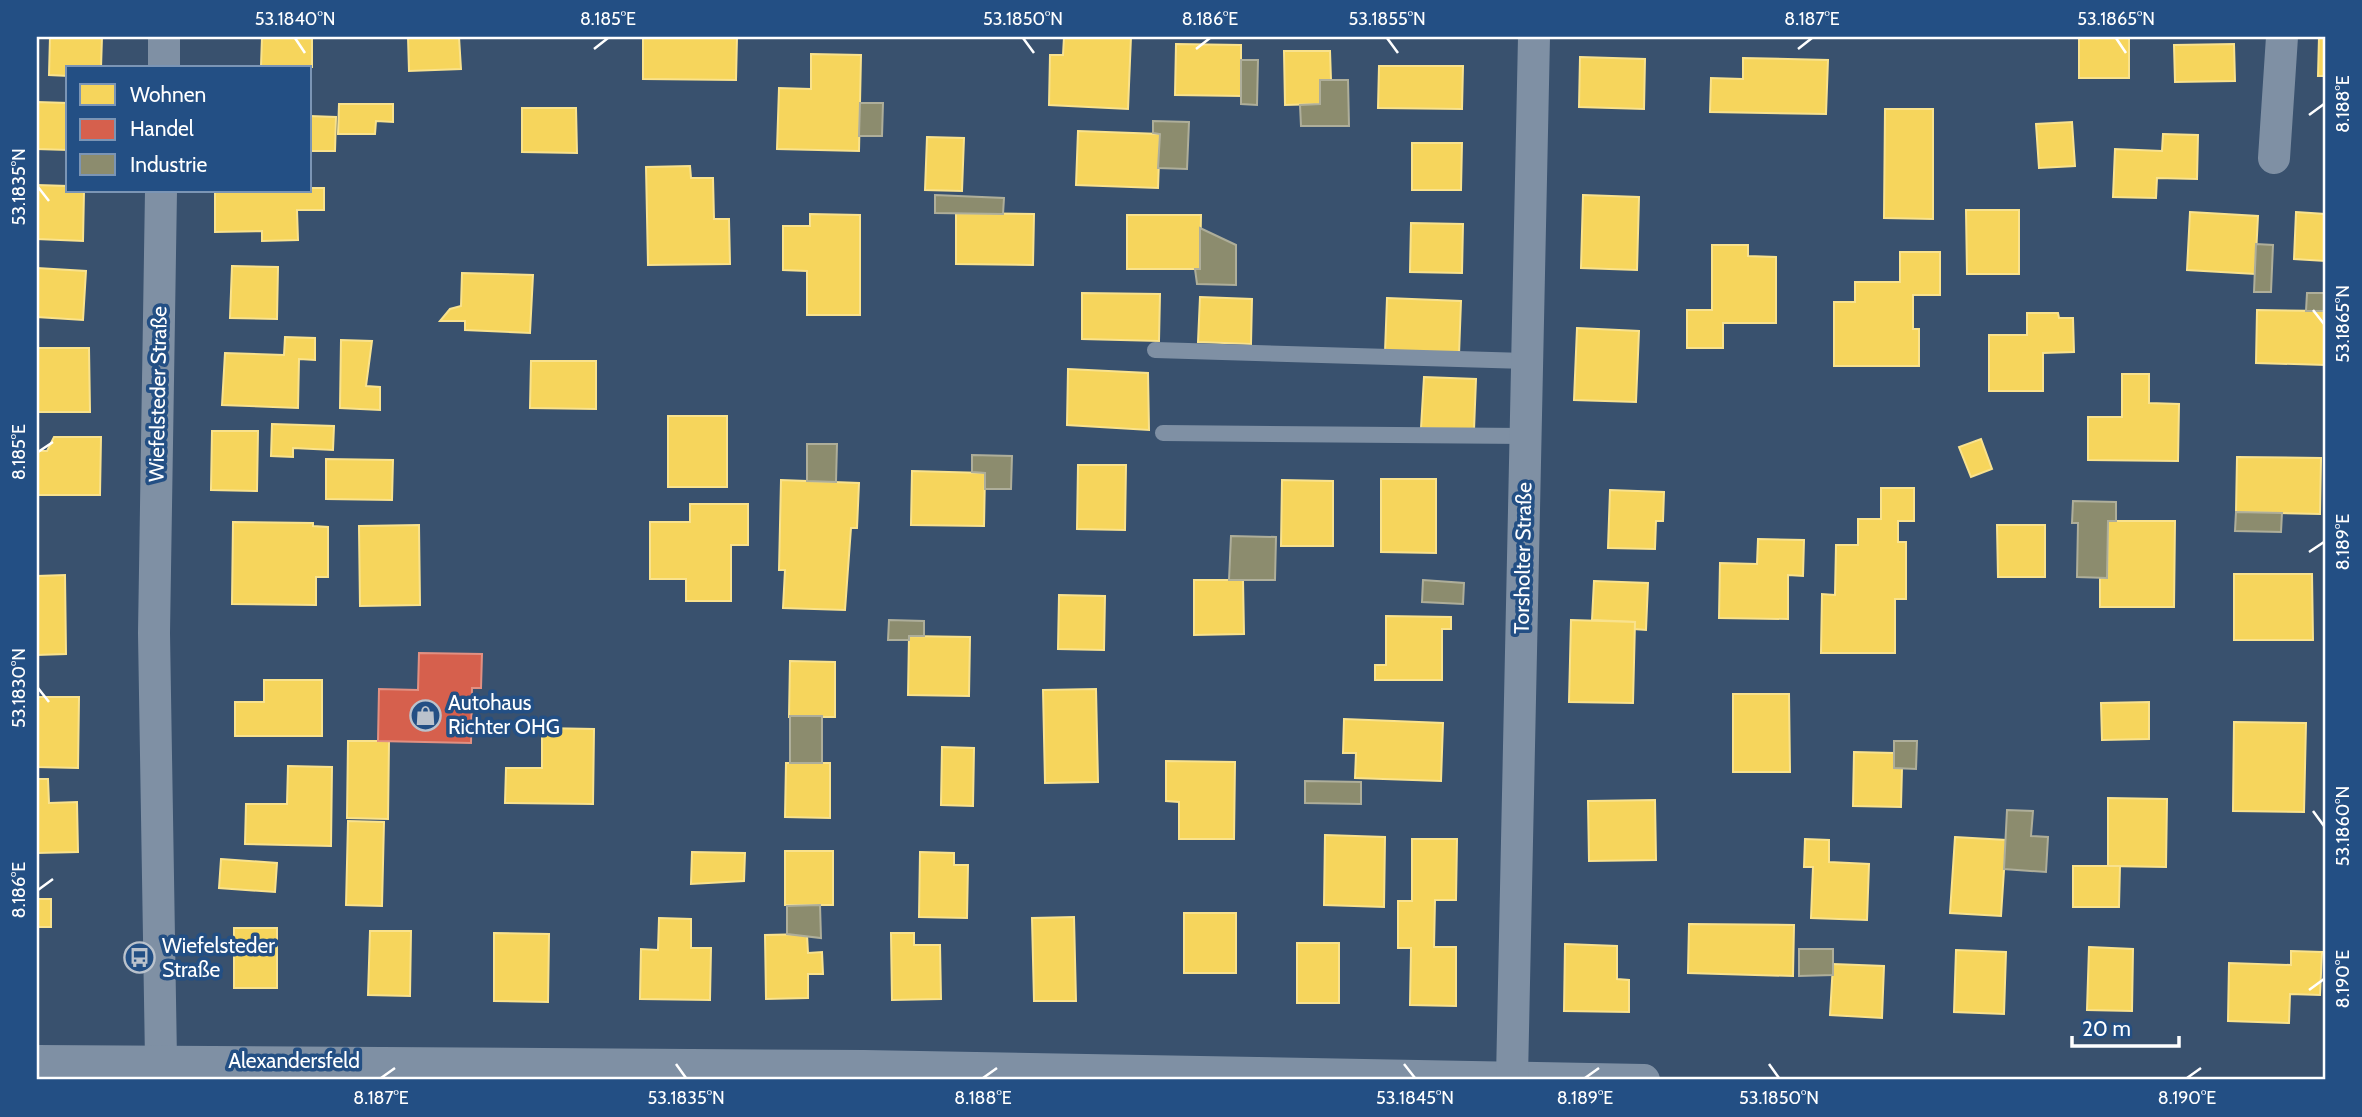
<svg xmlns="http://www.w3.org/2000/svg" width="2362" height="1117" viewBox="0 0 2362 1117" font-family="Cabin,sans-serif">
<rect width="100%" height="100%" fill="#39516e"/>
<!-- homes -->
<g fill="#f6d55c" stroke="#f9e28d" stroke-width="2">
<path d="M50 37H102L101 68H68V76L49 75Z"/>
<path d="M262 37H312V67L261 66Z"/>
<path d="M408 37H459L461 69 409 71Z"/>
<path d="M643 37H737L736 80 643 79Z"/>
<path d="M1064 37H1131L1128 109 1049 105 1050 55H1063Z"/>
<rect x="2079" y="37" width="50" height="41"/>
<path d="M2319 37H2325V76H2318Z"/>
<path d="M1176 44 1241 45V96L1175 95Z"/>
<path d="M2234 44 2235 81 2175 82 2174 45Z"/>
<path d="M1284 51H1330L1331 80H1320V104L1285 105Z"/>
<path d="M811 54 861 55 859 151 777 149 779 88 811 89Z"/>
<path d="M1580 57 1645 59 1644 109 1579 107Z"/>
<path d="M1743 58 1828 60 1826 114 1710 112 1711 78 1743 79Z"/>
<path d="M1379 66H1463L1462 109 1378 108Z"/>
<path d="M37 102 68 103V150L37 149Z"/>
<path d="M339 104H393V122L376 121 375 134H338Z"/>
<path d="M522 108H576L577 153 522 152Z"/>
<path d="M1885 109H1933V219L1884 218Z"/>
<path d="M310 116 336 117 335 151H310Z"/>
<path d="M2072 122 2075 166 2039 168 2036 124Z"/>
<path d="M1078 131 1160 134 1158 188 1076 185Z"/>
<path d="M2163 134 2198 135 2197 179 2157 178 2156 198 2113 197 2115 149 2162 151Z"/>
<path d="M927 137 964 138 962 191 925 190Z"/>
<path d="M1412 143H1462L1461 190H1412Z"/>
<path d="M690 166 691 178H713L714 219H729L730 264 648 265 646 167Z"/>
<path d="M37 185 68 186V191H84L83 241 37 239Z"/>
<path d="M310 188H324V210H297L298 240 262 241V231L215 232V191Z"/>
<path d="M1583 195 1639 197 1637 270 1581 268Z"/>
<path d="M1966 210H2019V274H1967Z"/>
<path d="M2190 212 2258 216 2255 274 2187 270Z"/>
<path d="M2296 212 2325 214V261L2294 259Z"/>
<path d="M956 213 1034 214 1033 265 956 264Z"/>
<path d="M810 214 860 215V315H807V271L783 270V226H810Z"/>
<path d="M1127 215H1201L1200 269H1127Z"/>
<path d="M1411 223 1463 224 1462 273 1410 272Z"/>
<path d="M1712 245H1748V256L1776 257V323H1723V348H1687V310H1712Z"/>
<path d="M1900 252H1940V295H1913V329H1919V366H1834V302H1855V282H1900Z"/>
<path d="M232 266 278 267 277 319 230 318Z"/>
<path d="M37 268 86 271 83 320 37 317Z"/>
<path d="M462 273 533 275 530 333 465 330V321H440L450 309 461 306Z"/>
<path d="M1082 293 1160 294 1159 341 1082 339Z"/>
<path d="M1200 297 1252 299 1251 344 1198 342Z"/>
<path d="M1387 298 1461 301 1459 355 1385 352Z"/>
<path d="M2257 310 2325 311V365L2256 363Z"/>
<path d="M2027 313H2058L2059 318H2073L2074 352 2043 353V391H1989V335H2027Z"/>
<path d="M1577 328 1639 331 1636 402 1574 400Z"/>
<path d="M285 337 315 338V360L299 359 298 408 222 405 225 353 284 355Z"/>
<path d="M341 340 372 341 366 386 380 387V410L340 408Z"/>
<path d="M37 348H89L90 412H37Z"/>
<path d="M531 361H596V409L530 408Z"/>
<path d="M1068 369 1148 373 1149 430 1067 425Z"/>
<path d="M2122 374H2149V403L2179 404 2178 461 2088 460V417H2122Z"/>
<path d="M1424 377 1476 379 1474 430 1421 428Z"/>
<rect x="668" y="416" width="59" height="71"/>
<path d="M272 424 334 426 333 450 293 448V457L271 456Z"/>
<path d="M212 431H258L257 491 211 490Z"/>
<path d="M54 437H101L100 495H37V451H47Z"/>
<path d="M1981 439 1992 469 1971 477 1959 447Z"/>
<path d="M2237 457 2321 458 2320 514 2236 512Z"/>
<path d="M326 459 393 460 392 500 326 499Z"/>
<path d="M1078 465H1126L1125 530 1077 529Z"/>
<path d="M912 471 985 473 984 526 911 525Z"/>
<path d="M1381 479H1436V553L1381 552Z"/>
<path d="M781 480 859 483 857 528H851L845 610 783 608 785 570H779Z"/>
<path d="M1282 480 1333 481V546H1281Z"/>
<path d="M1881 488H1914V521H1898V542H1906V599H1895V653H1821L1822 594 1835 595 1836 545H1858V519H1881Z"/>
<path d="M1610 490 1664 492 1663 521H1656L1655 549 1608 548Z"/>
<path d="M690 504H748V545H731V601H686V579H650V522H690Z"/>
<path d="M2108 521H2175L2174 607H2100V578H2107Z"/>
<path d="M233 522 313 523V526L328 527V577H316V605L232 604Z"/>
<path d="M419 525 420 605 360 606 359 526Z"/>
<path d="M1997 525H2045V577H1998Z"/>
<path d="M1758 539 1804 540 1803 576 1788 575V619L1719 618 1720 563 1757 564Z"/>
<path d="M2234 574H2312L2313 640H2234Z"/>
<path d="M65 575 66 654 37 655V576Z"/>
<path d="M1194 580H1243L1244 634 1194 635Z"/>
<path d="M1594 581 1648 583 1646 630 1634 629 1635 622 1592 620Z"/>
<path d="M1059 595 1105 596 1104 650 1058 649Z"/>
<path d="M1386 616 1451 617V629H1442V680H1375V665H1386Z"/>
<path d="M1571 620 1635 622 1633 703 1569 702Z"/>
<path d="M909 636 970 637 969 696 908 695Z"/>
<path d="M790 661 835 662V717H789Z"/>
<path d="M264 680H322V736H235V702H264Z"/>
<path d="M1096 689 1098 782 1045 783 1043 690Z"/>
<path d="M1733 694H1789L1790 772H1733Z"/>
<path d="M37 697H79L78 768 37 767Z"/>
<path d="M2149 702V739L2102 740 2101 703Z"/>
<path d="M1344 719 1443 723 1441 781 1355 778 1356 753H1343Z"/>
<path d="M2234 722 2306 723 2304 812 2233 811Z"/>
<path d="M542 728 594 729 593 804 505 803 506 768H542Z"/>
<path d="M348 741H389L388 819 347 818Z"/>
<path d="M942 747 974 748 973 806 941 805Z"/>
<path d="M1854 752 1894 753V768H1902L1901 807 1853 806Z"/>
<path d="M1166 761 1235 762 1234 839H1179V802L1166 801Z"/>
<path d="M786 763H830V818L785 817Z"/>
<path d="M288 766 332 767 331 846 245 844 246 804H287Z"/>
<path d="M37 779H48L49 803 77 802 78 852 37 853Z"/>
<path d="M2108 798 2167 799 2166 867 2108 866Z"/>
<path d="M1655 800 1656 860 1589 861 1588 801Z"/>
<path d="M348 821 384 822 382 906 346 905Z"/>
<path d="M1325 835 1385 837 1384 907 1324 905Z"/>
<path d="M1955 837 2006 840 2001 916 1950 913Z"/>
<path d="M1412 839H1457L1456 900H1435L1434 947H1456V1006L1410 1005 1411 948H1398V901H1412Z"/>
<path d="M1805 839 1829 840V862L1869 864 1867 920 1811 918 1813 867H1804Z"/>
<rect x="785" y="851" width="48" height="54"/>
<path d="M692 852 745 853 744 881 691 884Z"/>
<path d="M920 852 954 853V865H968L967 918 919 917Z"/>
<path d="M221 859 277 863 275 892 219 888Z"/>
<path d="M2073 866H2120L2119 907H2073Z"/>
<rect x="37" y="899" width="14" height="28"/>
<rect x="1184" y="913" width="52" height="60"/>
<path d="M1074 917 1076 1001H1034L1032 918Z"/>
<path d="M659 918 691 919V948H711L710 1000 640 999 641 949 658 950Z"/>
<path d="M1689 924 1794 925 1793 976 1688 973Z"/>
<rect x="234" y="928" width="43" height="60"/>
<path d="M370 931H411L410 996 368 995Z"/>
<path d="M494 933 549 934 548 1002 494 1001Z"/>
<path d="M891 933H914V945H940L941 999 892 1000Z"/>
<path d="M807 934 808 953 822 952 823 974H808V998L766 999 765 935Z"/>
<rect x="1297" y="943" width="42" height="60"/>
<path d="M1565 944 1617 946V979L1629 980V1012L1564 1011Z"/>
<path d="M2089 947 2133 949 2132 1011 2087 1010Z"/>
<path d="M1956 950 2006 952 2004 1014 1954 1012Z"/>
<path d="M2291 951 2322 952 2320 995 2290 994 2289 1023 2228 1021 2229 963 2291 965Z"/>
<path d="M1833 964 1884 966 1882 1018 1830 1015Z"/>
</g>
<!-- shops -->
<path fill="#d6604d" stroke="#e29082" stroke-width="2" d="M419 653 482 654 481 688H472L471 743 378 741 379 689 418 690Z"/>
<!-- industry -->
<g fill="#8c8c6e" stroke="#aeae9a" stroke-width="2">
<path d="M1241 60H1258L1257 105 1241 104Z"/>
<path d="M1320 80H1348L1349 126H1301L1300 105 1320 104Z"/>
<path d="M860 103H883L882 136H859Z"/>
<path d="M1153 121 1189 122 1187 169 1158 168 1160 134 1153 133Z"/>
<path d="M935 195 1004 198 1003 214 935 213Z"/>
<path d="M1200 228 1236 245V285L1197 284 1195 269H1200Z"/>
<path d="M2256 244 2273 245 2271 292H2254Z"/>
<path d="M2307 293H2325V311H2306Z"/>
<path d="M807 444H837L836 482 807 481Z"/>
<path d="M972 455 1012 456 1011 489H985V473L972 472Z"/>
<path d="M2073 501 2116 502V521H2108L2107 578 2077 577 2078 523H2072Z"/>
<path d="M2236 512 2282 513 2281 532 2235 531Z"/>
<path d="M1231 536 1276 537 1275 580H1229Z"/>
<path d="M1423 580 1464 583 1463 604 1422 602Z"/>
<path d="M889 620 924 621V636H909V640H888Z"/>
<rect x="790" y="716" width="32" height="47"/>
<path d="M1894 741H1917L1916 769 1894 768Z"/>
<path d="M1305 781 1361 782V804L1305 803Z"/>
<path d="M2007 810 2033 811 2031 836 2048 837 2046 872 2004 869Z"/>
<path d="M820 905 821 938 787 934V906Z"/>
<path d="M1799 949H1833V975L1799 976Z"/>
</g>
<g fill="none" stroke-linecap="round" stroke-linejoin="round">
<!-- service -->
<g stroke="#7f90a4" stroke-width="16">
<path d="M1155 350 1526 361"/>
<path d="M1163 433 1525 436"/>
</g>
<!-- minor -->
<g stroke="#7f90a4" stroke-width="32">
<path d="M164 68V37"/>
<path d="M2274 158 2282 37"/>
<path d="M161 1060 154 633 161 191"/>
<path d="M37 1061 864 1066 1644 1080"/>
<path d="M1512 1078 1534 37"/>
</g>
</g>
<!-- ticks -->
<path fill="none" stroke="#fff" stroke-width="2.5" d="M295 38 305 53M1023 38 1034 53M1387 38 1398 53M2116 38 2126 53M594 49 608 38M1196 49 1210 38M1798 49 1812 38M2309 115 2324 104M38 187 49 201M2313 310 2324 324M38 452 53 442M2309 552 2324 542M38 688 49 702M2313 811 2324 826M38 890 53 879M2309 990 2324 979M676 1064 686 1078M1404 1064 1415 1078M1769 1064 1779 1078M381 1078 395 1068M983 1078 997 1068M1585 1078 1599 1068M2187 1078 2201 1068"/>
<!-- icons -->
<defs>
<symbol id="shop-ring" viewBox="-11 -11 22 22"><circle r="9.5" fill="#234f84" stroke="#bac2cc" stroke-width="1.5"/><path d="M-5-2.5h2.3a2.7 3.5 0 0 1 5.4 0H5L5.5 6h-11ZM-1.5-2.5h3a1.5 2.3 0 0 0-3 0Z" fill="#bac2cc"/></symbol>
<symbol id="bus-ring" viewBox="-11 -11 22 22"><circle r="9.5" fill="#234f84" stroke="#bac2cc" stroke-width="1.5"/><path d="M-5-6H5V4H4V6H2V4H-2V6H-4V4H-5ZM-3.5-4V0h7V-4ZM-3.5 1.2v1.5H-2V1.2ZM2 1.2v1.5H3.5V1.2Z" fill="#bac2cc"/></symbol>
</defs>
<g fill-rule="evenodd">
<use href="#shop-ring" x="408" y="698" width="35" height="35"/>
<use href="#bus-ring" x="122" y="940" width="35" height="35"/>
</g>
<g text-anchor="middle" stroke-width="7" stroke-linejoin="round" paint-order="stroke">
<!-- street labels -->
<g font-size="21" fill="#fff" stroke="#234f84">
<text transform="translate(158 394) rotate(-89)" y="7">Wiefelsteder Straße</text>
<text transform="translate(1523 558) rotate(-89)" y="7">Torsholter Straße</text>
<text x="294" y="1068">Alexandersfeld</text>
</g>
<!-- poi labels -->
<g font-size="21" fill="#fff" stroke="#234f84" text-anchor="start">
<text x="448" y="710">Autohaus<tspan x="448" dy="24">Richter OHG</tspan></text>
<text x="162" y="953">Wiefelsteder<tspan x="162" dy="24">Straße</tspan></text>
</g>
</g>
<!-- border -->
<rect width="2362" height="1117" fill="none" stroke="#234f84" stroke-width="77"/>
<!-- legend -->
<rect x="66" y="66" width="245" height="126" fill="#234f84" stroke="#7b95b5" stroke-width="2"/>
<rect x="80" y="84" width="35" height="21" fill="#f6d55c" stroke="#7b95b5" stroke-width="2"/>
<text x="130" y="102" font-size="21" fill="#ffffff">Wohnen</text>
<rect x="80" y="119" width="35" height="21" fill="#d6604d" stroke="#7b95b5" stroke-width="2"/>
<text x="130" y="136" font-size="21" fill="#ffffff">Handel</text>
<rect x="80" y="154" width="35" height="21" fill="#8c8c6e" stroke="#7b95b5" stroke-width="2"/>
<text x="130" y="172" font-size="21" fill="#ffffff">Industrie</text>
<!-- scale -->
<path d="M2072 1036v10h107v-10" fill="none" stroke="#ffffff" stroke-width="3.5"/>
<text x="2082" y="1036" font-size="21" fill="#ffffff" stroke="#234f84" stroke-width="5" paint-order="stroke">20 m</text>
<rect x="38" y="38" width="2286" height="1040" fill="none" stroke="#fff" stroke-width="2.5"/>
<g font-size="18" text-anchor="middle" fill="#fff">
<text x="295" y="25">53.1840°N</text>
<text x="608" y="25">8.185°E</text>
<text x="1023" y="25">53.1850°N</text>
<text x="1210" y="25">8.186°E</text>
<text x="1387" y="25">53.1855°N</text>
<text x="1812" y="25">8.187°E</text>
<text x="2116" y="25">53.1865°N</text>
<text transform="translate(2343 104) rotate(-90)" y="6">8.188°E</text>
<text transform="translate(19 187) rotate(-90)" y="6">53.1835°N</text>
<text transform="translate(2343 324) rotate(-90)" y="6">53.1865°N</text>
<text transform="translate(19 452) rotate(-90)" y="6">8.185°E</text>
<text transform="translate(2343 542) rotate(-90)" y="6">8.189°E</text>
<text transform="translate(19 688) rotate(-90)" y="6">53.1830°N</text>
<text transform="translate(2343 826) rotate(-90)" y="6">53.1860°N</text>
<text transform="translate(19 890) rotate(-90)" y="6">8.186°E</text>
<text transform="translate(2343 979) rotate(-90)" y="6">8.190°E</text>
<text x="381" y="1104">8.187°E</text>
<text x="686" y="1104">53.1835°N</text>
<text x="983" y="1104">8.188°E</text>
<text x="1415" y="1104">53.1845°N</text>
<text x="1585" y="1104">8.189°E</text>
<text x="1779" y="1104">53.1850°N</text>
<text x="2187" y="1104">8.190°E</text>
</g>
</svg>
